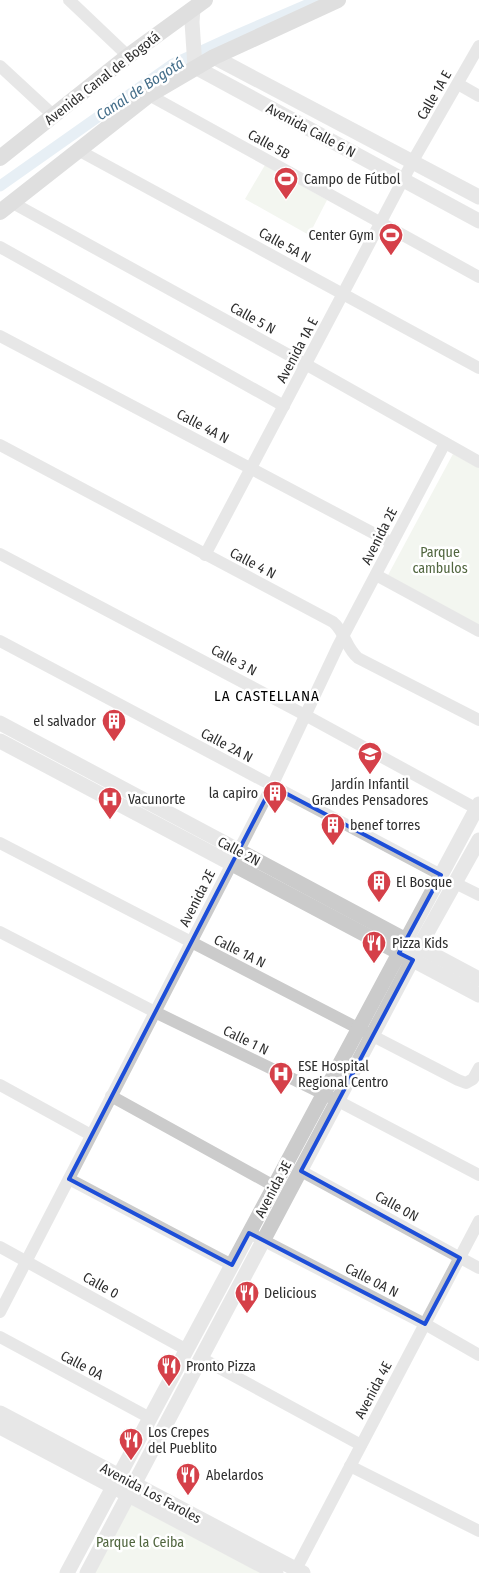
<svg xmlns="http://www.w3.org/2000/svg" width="479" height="1573" viewBox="0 0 479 1573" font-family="'Fira Sans Condensed',sans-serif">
<rect width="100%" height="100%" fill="#fff"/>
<!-- green -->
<g fill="#e4eadd">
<path d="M265 165 327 200 309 235 245 199Z"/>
<path d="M453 454 479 468V626L387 577Z"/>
<path d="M128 1502 262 1573H89Z"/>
</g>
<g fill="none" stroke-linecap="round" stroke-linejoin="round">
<!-- canal -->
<path stroke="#cbdce8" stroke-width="11" d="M0 186 173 64 232 37 318 0"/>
<!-- minor -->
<g stroke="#cbcbcb" stroke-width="12">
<path d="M69 0 128 56"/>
<path d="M0 66 53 115"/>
<path d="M458 84 479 96"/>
<path d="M149 95 479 277"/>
<path d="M78 150 479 368"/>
<path d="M11 202 307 365 479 462"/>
<path d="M0 247 284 406"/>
<path d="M0 336 392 543"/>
<path d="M0 445 333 622C345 632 346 648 358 658L479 720"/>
<path d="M0 554 305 715 479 810"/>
<path d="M205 555 414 159 479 46"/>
<path d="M376 575 479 631"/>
<path d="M0 641 441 875"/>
<path d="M0 843 458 1080 466 1083 473 1079 479 1068"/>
<path d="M455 883 479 895"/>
<path d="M0 932 155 1012 338 1101 479 1175"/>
<path d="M0 1085 91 1135"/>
<path d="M111 1096 274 1186"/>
<path d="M301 1171 479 1268"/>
<path d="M69 1179 232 1265"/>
<path d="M249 1233 425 1324 479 1355"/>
<path d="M0 1247 187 1350"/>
<path d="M0 1312 272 786 338 646 445 443"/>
<path d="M0 1337 150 1418"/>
<path d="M201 1358 361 1445"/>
<path d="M350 1466 479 1531"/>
<path d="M294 1573 479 1221"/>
</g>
<!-- tertiary -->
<g stroke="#cbcbcb" stroke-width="15">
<path d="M193 9 192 22 195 67 479 221"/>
<path d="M214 57 479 197"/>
<path d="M0 723 479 979"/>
<path d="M0 741 479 995"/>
<path d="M0 1413 303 1573"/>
<path d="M0 1427 276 1573"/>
<path d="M67 1573 479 804"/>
<path d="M87 1573 419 947 479 840"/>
</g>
<!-- secondary -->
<g stroke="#b8b8b8" stroke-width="16">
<path d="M0 158 128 56 205 0"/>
<path d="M0 212 149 95 214 57 338 0"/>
</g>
</g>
<!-- marked area -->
<path d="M0 0H479V1573H0ZM272 786 441 875 399 953 413 960 301 1171 460 1258 425 1324 249 1233 232 1265 69 1179Z" fill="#fff" fill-opacity=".55" fill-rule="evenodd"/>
<path fill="none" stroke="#1d4ed8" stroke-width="4" stroke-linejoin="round" d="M272 786 441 875 399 953 413 960 301 1171 460 1258 425 1324 249 1233 232 1265 69 1179Z"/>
<!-- icons -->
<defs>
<symbol id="stadium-pin" viewBox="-11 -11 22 30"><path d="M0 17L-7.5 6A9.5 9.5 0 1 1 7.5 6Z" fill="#d54049" stroke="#fff"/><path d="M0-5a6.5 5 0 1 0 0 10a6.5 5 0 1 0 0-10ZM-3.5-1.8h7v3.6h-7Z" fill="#fff"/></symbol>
<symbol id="building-pin" viewBox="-11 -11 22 30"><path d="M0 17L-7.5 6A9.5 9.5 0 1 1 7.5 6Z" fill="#d54049" stroke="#fff"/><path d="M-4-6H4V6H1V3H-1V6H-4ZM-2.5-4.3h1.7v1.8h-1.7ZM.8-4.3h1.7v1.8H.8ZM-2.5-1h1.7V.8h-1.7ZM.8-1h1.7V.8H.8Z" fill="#fff"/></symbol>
<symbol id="school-pin" viewBox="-11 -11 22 30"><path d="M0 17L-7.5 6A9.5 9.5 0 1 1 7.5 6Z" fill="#d54049" stroke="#fff"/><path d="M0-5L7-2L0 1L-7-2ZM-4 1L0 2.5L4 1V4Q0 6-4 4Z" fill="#fff"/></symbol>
<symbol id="hospital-pin" viewBox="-11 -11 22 30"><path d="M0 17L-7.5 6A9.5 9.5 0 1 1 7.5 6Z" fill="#d54049" stroke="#fff"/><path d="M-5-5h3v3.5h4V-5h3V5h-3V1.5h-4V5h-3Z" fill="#fff"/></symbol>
<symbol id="restaurant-pin" viewBox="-11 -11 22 30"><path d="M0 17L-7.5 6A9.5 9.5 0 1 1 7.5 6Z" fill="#d54049" stroke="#fff"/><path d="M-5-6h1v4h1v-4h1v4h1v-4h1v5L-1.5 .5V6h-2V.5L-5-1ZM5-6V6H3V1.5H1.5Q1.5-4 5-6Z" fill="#fff"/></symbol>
</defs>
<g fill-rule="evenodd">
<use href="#stadium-pin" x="272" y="165" width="28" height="38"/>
<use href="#stadium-pin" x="377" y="221" width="28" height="38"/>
<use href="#building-pin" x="100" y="707" width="28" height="38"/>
<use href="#school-pin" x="356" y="740" width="28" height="38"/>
<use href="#building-pin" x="261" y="779" width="28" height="38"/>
<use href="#hospital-pin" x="96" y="785" width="28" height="38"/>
<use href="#building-pin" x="319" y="811" width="28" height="38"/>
<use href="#building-pin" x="365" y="868" width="28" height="38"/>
<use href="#restaurant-pin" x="360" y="929" width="28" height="38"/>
<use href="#hospital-pin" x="267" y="1060" width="28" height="38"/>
<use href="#restaurant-pin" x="233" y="1279" width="28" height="38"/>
<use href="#restaurant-pin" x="155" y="1352" width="28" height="38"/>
<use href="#restaurant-pin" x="117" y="1426" width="28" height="38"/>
<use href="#restaurant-pin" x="174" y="1461" width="28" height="38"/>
</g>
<g text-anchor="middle" stroke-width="5" stroke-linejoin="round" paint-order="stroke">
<!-- street labels -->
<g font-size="14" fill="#2e2e2e" stroke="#fff">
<text transform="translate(102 78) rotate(-38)" y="5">Avenida Canal de Bogotá</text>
<text transform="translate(434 95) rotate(-60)" y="5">Calle 1A E</text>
<text transform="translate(311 130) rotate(28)" y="5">Avenida Calle 6 N</text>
<text transform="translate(269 144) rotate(29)" y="5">Calle 5B</text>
<text transform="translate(285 245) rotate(29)" y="5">Calle 5A N</text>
<text transform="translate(253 318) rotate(29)" y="5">Calle 5 N</text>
<text transform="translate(297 350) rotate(-62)" y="5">Avenida 1A E</text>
<text transform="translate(203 426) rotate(28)" y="5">Calle 4A N</text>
<text transform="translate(379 536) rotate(-63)" y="5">Avenida 2E</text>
<text transform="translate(253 563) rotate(28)" y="5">Calle 4 N</text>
<text transform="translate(234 660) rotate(28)" y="5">Calle 3 N</text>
<text transform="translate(227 745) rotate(28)" y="5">Calle 2A N</text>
<text transform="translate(239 851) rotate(28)" y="5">Calle 2N</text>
<text transform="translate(197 898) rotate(-63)" y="5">Avenida 2E</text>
<text transform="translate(240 951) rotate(27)" y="5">Calle 1A N</text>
<text transform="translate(246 1040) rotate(26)" y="5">Calle 1 N</text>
<text transform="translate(273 1189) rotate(-62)" y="5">Avenida 3E</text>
<text transform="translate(397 1206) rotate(29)" y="5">Calle 0N</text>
<text transform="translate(372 1280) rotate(27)" y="5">Calle 0A N</text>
<text transform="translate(101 1285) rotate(29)" y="5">Calle 0</text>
<text transform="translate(82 1365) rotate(28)" y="5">Calle 0A</text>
<text transform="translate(373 1390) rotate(-62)" y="5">Avenida 4E</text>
<text transform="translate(151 1493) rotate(28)" y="5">Avenida Los Faroles</text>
</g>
<!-- poi labels -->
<g font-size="14" fill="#2e2e2e" stroke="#fff" text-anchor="start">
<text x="304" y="184">Campo de Fútbol</text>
<text x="374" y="240" text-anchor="end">Center Gym</text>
<text x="96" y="726" text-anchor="end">el salvador</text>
<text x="370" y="789" text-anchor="middle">Jardín Infantil<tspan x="370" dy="16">Grandes Pensadores</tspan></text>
<text x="258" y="798" text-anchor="end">la capiro</text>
<text x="128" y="804">Vacunorte</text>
<text x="350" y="830">benef torres</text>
<text x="396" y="887">El Bosque</text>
<text x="392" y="948">Pizza Kids</text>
<text x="298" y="1071">ESE Hospital<tspan x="298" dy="16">Regional Centro</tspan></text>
<text x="264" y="1298">Delicious</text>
<text x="186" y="1371">Pronto Pizza</text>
<text x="148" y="1437">Los Crepes<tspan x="148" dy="16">del Pueblito</tspan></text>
<text x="206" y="1480">Abelardos</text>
</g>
<!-- park labels -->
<g font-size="14" fill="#51663f" stroke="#fff">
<text x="440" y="557">Parque<tspan x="440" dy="16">cambulos</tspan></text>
<text x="140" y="1547">Parque la Ceiba</text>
</g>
<!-- water labels -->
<g font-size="15" font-style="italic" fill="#436d89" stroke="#fff">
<text transform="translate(140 89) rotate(-33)" y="5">Canal de Bogotá</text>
</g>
<!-- neighbourhood labels -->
<g font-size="15" letter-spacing="1" fill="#000" stroke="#fff">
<text x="267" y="701">LA CASTELLANA</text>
</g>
</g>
</svg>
